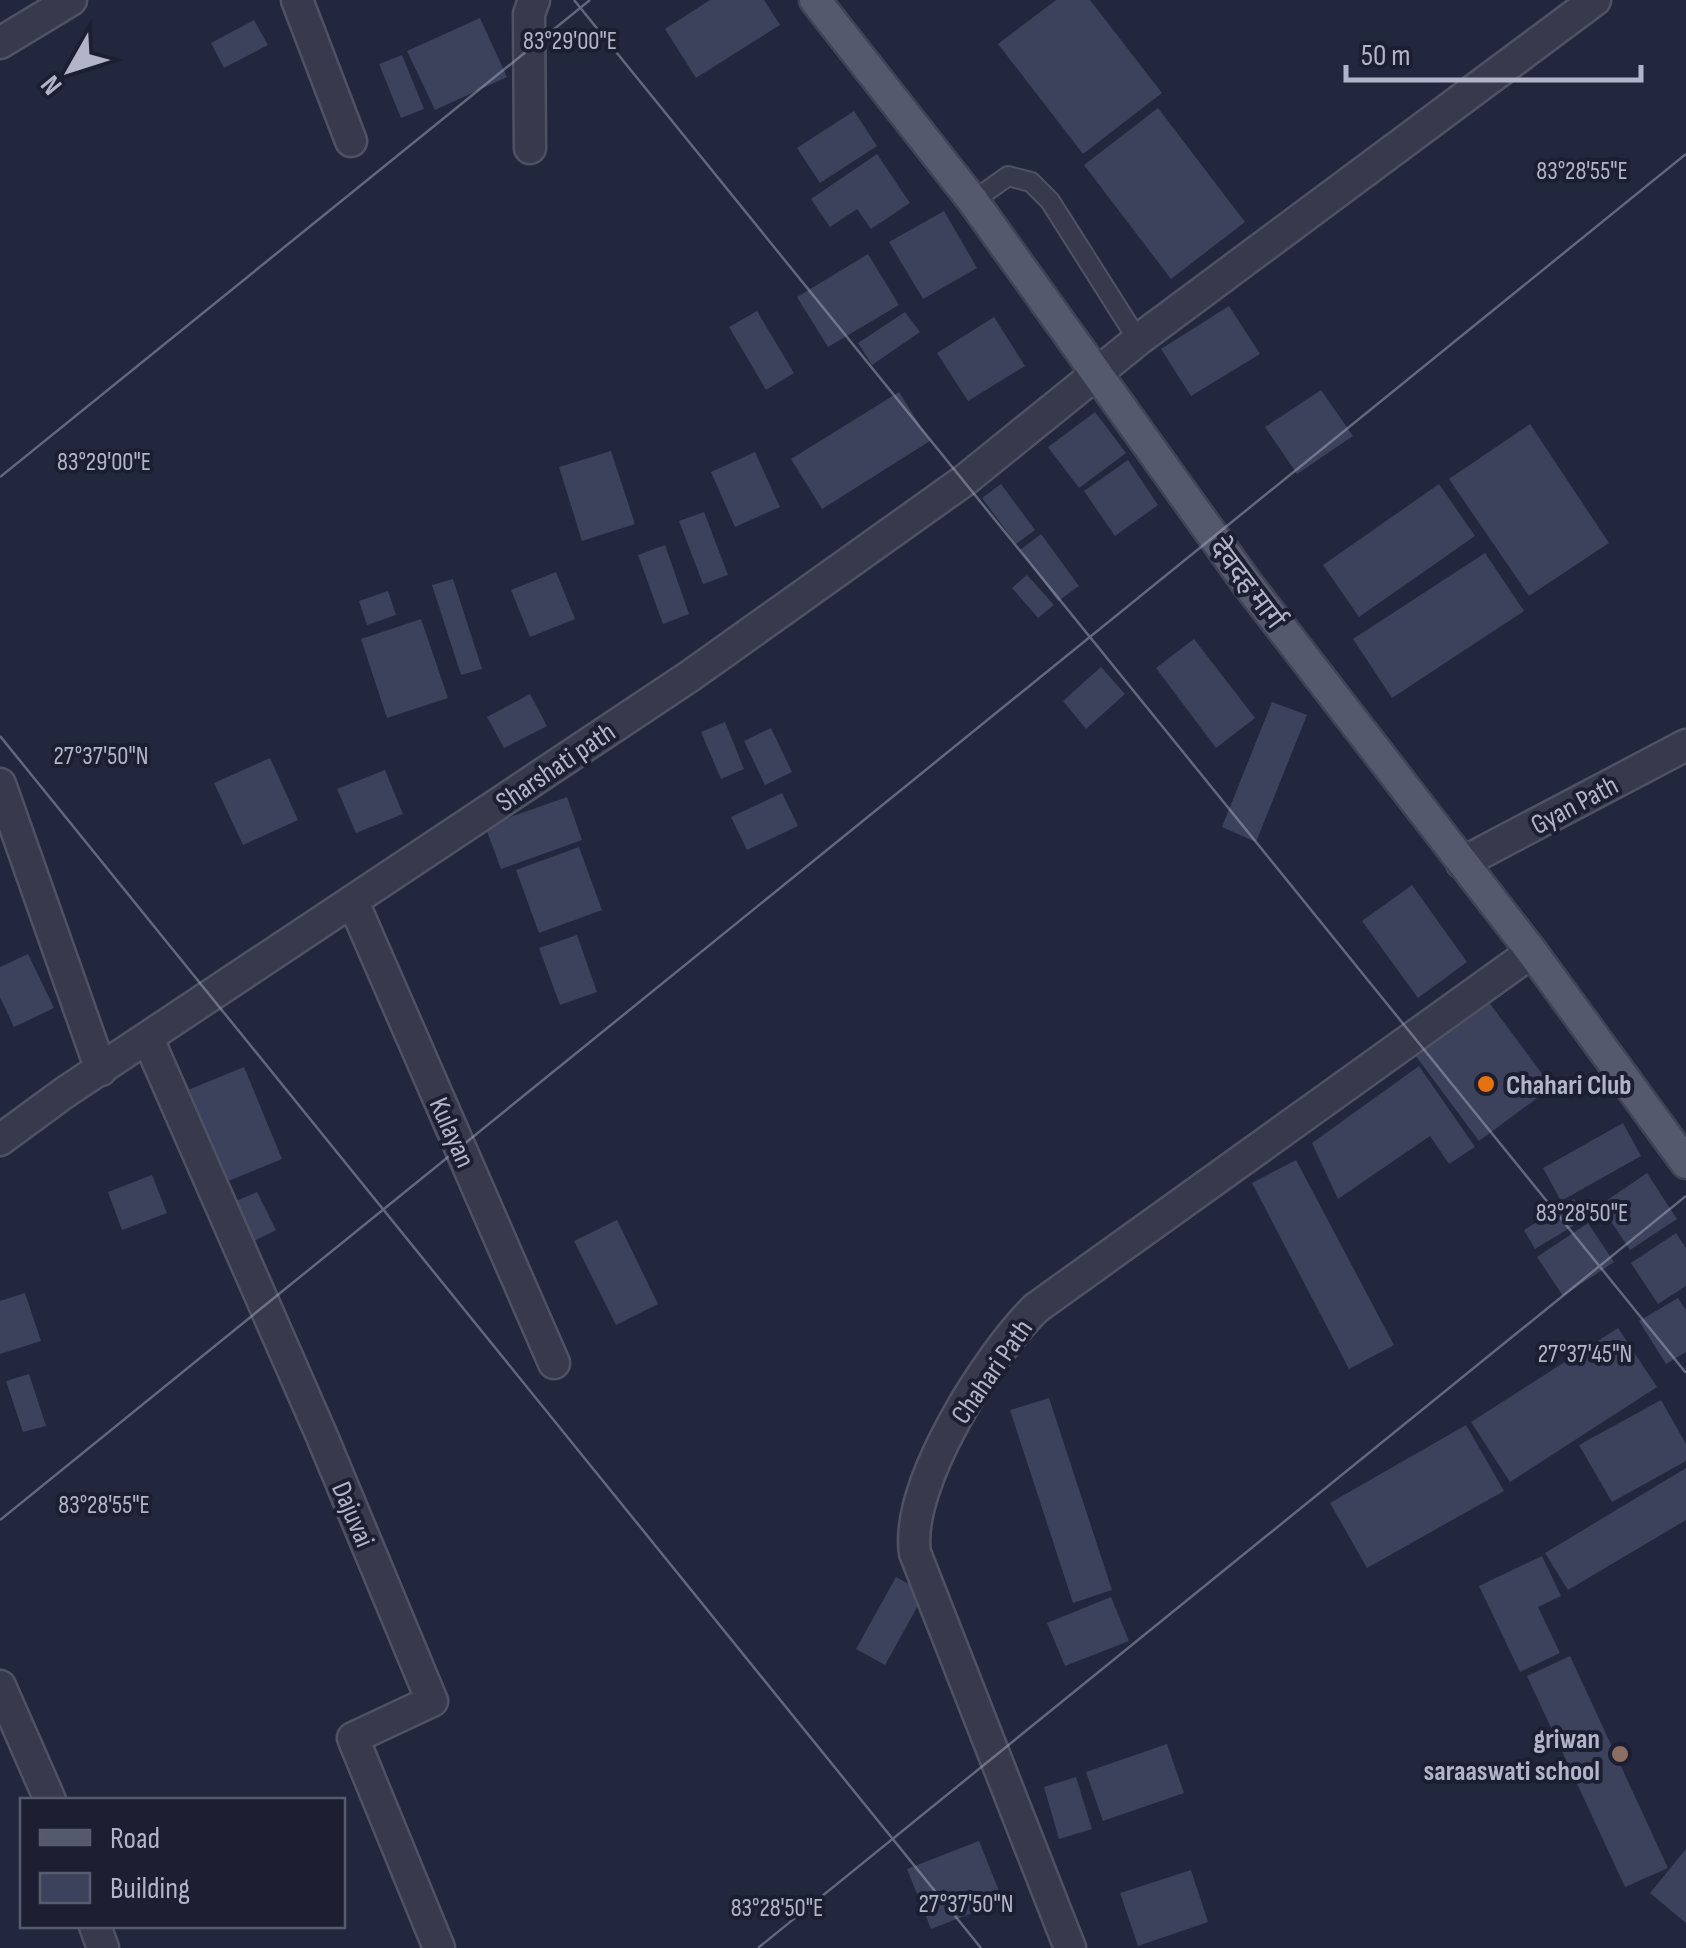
<svg xmlns="http://www.w3.org/2000/svg" width="1686" height="1948" viewBox="0 0 1686 1948" font-family="'Sofia Sans Condensed','Noto Sans Devanagari',sans-serif">
<rect width="100%" height="100%" fill="#23273d"/>
<!-- building -->
<g fill="#3c415c">
<path d="M710 0H764L780 25 696 78 665 29Z"/>
<path d="M1056 0H1090L1162 93 1083 154 998 44Z"/>
<path d="M480 18 507 77 435 110 407 51Z"/>
<path d="M254 20 268 45 224 68 211 43Z"/>
<path d="M402 55 424 109 401 118 379 64Z"/>
<path d="M1158 108 1245 222 1171 279 1084 165Z"/>
<path d="M854 111 877 146 820 183 797 148Z"/>
<path d="M877 154 910 203 871 229 857 209 830 227 811 199Z"/>
<path d="M944 211 977 268 923 299 889 242Z"/>
<path d="M868 254 899 305 828 347 797 297Z"/>
<path d="M1229 306 1260 354 1191 396 1161 349Z"/>
<path d="M757 311 794 373 766 390 729 327Z"/>
<path d="M905 312 920 332 872 365 858 343Z"/>
<path d="M994 317 1025 366 968 401 937 353Z"/>
<path d="M1321 390 1353 436 1297 474 1265 427Z"/>
<path d="M899 392 930 441 822 509 791 459Z"/>
<path d="M1095 412 1126 453 1079 488 1048 447Z"/>
<path d="M1530 424 1609 543 1529 596 1449 479Z"/>
<path d="M611 451 635 524 582 541 559 467Z"/>
<path d="M755 452 780 507 735 527 711 472Z"/>
<path d="M1128 460 1158 505 1115 536 1084 491Z"/>
<path d="M1001 484 1035 530 1016 544 982 498Z"/>
<path d="M1439 484 1475 536 1359 617 1323 565Z"/>
<path d="M704 512 728 575 703 584 679 521Z"/>
<path d="M1041 534 1079 586 1058 601 1020 550Z"/>
<path d="M665 545 689 614 663 624 638 555Z"/>
<path d="M1485 553 1524 611 1392 698 1353 639Z"/>
<path d="M556 572 575 619 530 637 511 590Z"/>
<path d="M1027 575 1054 605 1038 618 1012 588Z"/>
<path d="M453 579 482 669 461 675 432 585Z"/>
<path d="M388 591 396 615 367 625 359 601Z"/>
<path d="M421 619 448 698 387 718 361 639Z"/>
<path d="M1194 639 1255 718 1216 748 1156 668Z"/>
<path d="M1101 667 1125 694 1086 729 1063 701Z"/>
<path d="M530 694 547 726 504 748 487 717Z"/>
<path d="M1272 702 1307 715 1256 842 1222 827Z"/>
<path d="M725 722 744 769 721 779 701 732Z"/>
<path d="M771 728 792 772 765 785 744 741Z"/>
<path d="M270 758 298 820 243 845 214 783Z"/>
<path d="M385 770 403 814 356 833 337 789Z"/>
<path d="M782 793 798 826 747 850 731 817Z"/>
<path d="M567 797 582 840 501 869 485 826Z"/>
<path d="M579 847 602 910 539 933 516 870Z"/>
<path d="M1412 885 1467 962 1418 998 1362 921Z"/>
<path d="M577 935 597 992 560 1005 539 948Z"/>
<path d="M28 954 54 1008 14 1027 0 997V967Z"/>
<path d="M1488 1001 1552 1087 1479 1141 1415 1055Z"/>
<path d="M1419 1066 1475 1147 1449 1164 1430 1136 1338 1199 1312 1143Z"/>
<path d="M244 1067 282 1159 226 1182 188 1090Z"/>
<path d="M1623 1123 1641 1156 1561 1201 1543 1168Z"/>
<path d="M1296 1160 1394 1345 1349 1369 1252 1183Z"/>
<path d="M1647 1173 1677 1219 1630 1250 1600 1205Z"/>
<path d="M152 1175 167 1213 122 1230 108 1192Z"/>
<path d="M257 1192 276 1230 250 1243 231 1203Z"/>
<path d="M1574 1199 1586 1218 1535 1249 1524 1230Z"/>
<path d="M617 1220 658 1304 616 1325 574 1241Z"/>
<path d="M1588 1223 1614 1262 1563 1296 1537 1257Z"/>
<path d="M1676 1233 1686 1248V1286L1658 1304 1631 1263Z"/>
<path d="M25 1293 41 1341 0 1354V1301Z"/>
<path d="M1678 1298 1686 1310V1352L1666 1364 1639 1321Z"/>
<path d="M1618 1328 1657 1387 1510 1482 1471 1422Z"/>
<path d="M29 1374 46 1426 23 1432 6 1381Z"/>
<path d="M1049 1398 1112 1590 1073 1603 1010 1410Z"/>
<path d="M1661 1400 1686 1444V1461L1612 1502 1579 1445Z"/>
<path d="M1466 1425 1504 1491 1367 1568 1330 1503Z"/>
<path d="M1686 1468V1520L1568 1590 1545 1553Z"/>
<path d="M1542 1556 1561 1596 1538 1607 1560 1653 1520 1672 1479 1586Z"/>
<path d="M896 1577 925 1593 885 1665 856 1649Z"/>
<path d="M1111 1597 1129 1641 1065 1666 1047 1623Z"/>
<path d="M1570 1656 1668 1868 1625 1887 1527 1676Z"/>
<path d="M1167 1744 1184 1793 1103 1821 1086 1772Z"/>
<path d="M1076 1777 1092 1829 1059 1839 1044 1787Z"/>
<path d="M979 1841 1003 1901 931 1929 907 1869Z"/>
<path d="M1686 1849V1923L1650 1893Z"/>
<path d="M1191 1870 1208 1922 1138 1946 1120 1893Z"/>
</g>
<g fill="none" stroke-linecap="round" stroke-linejoin="round">
<defs>
<path id="service" d="M973 201 1008 176 1031 182 1050 201 1138 340"/>
<g id="minor">
<path d="M297 0 351 141"/>
<path d="M0 43 71 0"/>
<path d="M530 148 529 14 534 0"/>
<path d="M0 784 101 1070"/>
<path d="M1462 863 1686 745"/>
<path d="M353 902 554 1363"/>
<path d="M148 1039 321 1434 432 1701 353 1738 439 1948"/>
<path d="M0 1140 64 1093 690 676 965 480 1138 340 1595 0"/>
<path d="M0 1686 50 1800"/>
<path d="M95 1926 103 1948"/>
<path d="M1070 1948 915 1553C905 1485 988 1355 1036 1308L1532 952"/>
</g>
<path id="primary" d="M815 0 973 201 1249 586 1532 952 1686 1163"/>
</defs>
<!-- service casing -->
<use href="#service" stroke="#4f5265" stroke-width="22"/>
<!-- minor casing -->
<use href="#minor" stroke="#4f5265" stroke-width="35"/>
<!-- primary casing -->
<use href="#primary" stroke="#404356" stroke-width="35"/>
<!-- service -->
<use href="#service" stroke="#373a4d" stroke-width="18"/>
<!-- minor -->
<use href="#minor" stroke="#373a4d" stroke-width="30"/>
<!-- primary -->
<use href="#primary" stroke="#55596d" stroke-width="30"/>
</g>
<!-- ticks -->
<path fill="none" stroke="#b2b5c9" stroke-width="2.5" stroke-opacity="0.45" d="M574 0 1686 1373M0 477 590 0M0 736 981 1948M0 1520 1686 154M758 1948 1686 1196"/>
<!-- markers -->
<circle fill="#e8710a" stroke="#1c1f32" stroke-width="4" cx="1486" cy="1084" r="10"/>
<circle fill="#8d6e63" stroke="#1c1f32" stroke-width="4" cx="1620" cy="1754" r="10"/>
<g text-anchor="middle" stroke-width="8" stroke-linejoin="round" paint-order="stroke">
<!-- street labels -->
<g font-size="28" fill="#b2b5c9" stroke="#1c1f32">
<text transform="translate(1248 583) rotate(53)" y="10">देवदह मार्ग</text>
<text transform="translate(555 766) rotate(-34)" y="10">Sharshati path</text>
<text transform="translate(1574 804) rotate(-28)" y="10">Gyan Path</text>
<text transform="translate(453 1132) rotate(66)" y="10">Kulayan</text>
<text transform="translate(991 1371) rotate(-55)" y="10">Chahari Path</text>
<text transform="translate(354 1514) rotate(67)" y="10">Dajuvai</text>
</g>
<!-- poi labels -->
<g font-size="28" font-weight="bold" fill="#b2b5c9" stroke="#1c1f32" text-anchor="start">
<text x="1506" y="1094">Chahari Club</text>
<text x="1600" y="1748" text-anchor="end">griwan<tspan x="1600" dy="32">saraaswati school</tspan></text>
</g>
</g>
<g font-size="25" text-anchor="middle" fill="#b2b5c9" stroke="#1c1f32" stroke-width="8" stroke-linejoin="round" paint-order="stroke">
<text x="570" y="49">83°29'00"E</text>
<text x="1582" y="179">83°28'55"E</text>
<text x="104" y="470">83°29'00"E</text>
<text x="101" y="764">27°37'50"N</text>
<text x="1582" y="1221">83°28'50"E</text>
<text x="1585" y="1362">27°37'45"N</text>
<text x="104" y="1513">83°28'55"E</text>
<text x="966" y="1912">27°37'50"N</text>
<text x="777" y="1916">83°28'50"E</text>
</g>
<!-- legend -->
<rect x="20" y="1798" width="325" height="130" fill="#1c1f32" stroke="#585b6e" stroke-width="2.5"/>
<rect x="40" y="1830" width="50" height="15" fill="#55596d" stroke="#585b6e" stroke-width="2.5"/>
<text x="110" y="1848" font-size="30" fill="#b2b5c9">Road</text>
<rect x="40" y="1873" width="50" height="30" fill="#3c415c" stroke="#585b6e" stroke-width="2.5"/>
<text x="110" y="1898" font-size="30" fill="#b2b5c9">Building</text>
<!-- north arrow -->
<g transform="translate(70 70) rotate(231)" stroke="#1c1f32" stroke-width="8" paint-order="stroke">
<path d="M0-8L18 38L0 25L-18 38Z" fill="#b2b5c9"/>
<text y="-15" font-size="28" font-weight="bold" text-anchor="middle" fill="#b2b5c9">N</text>
</g>
<!-- scale -->
<path d="M1346 65v15h295v-15" fill="none" stroke="#b2b5c9" stroke-width="5"/>
<text x="1361" y="65" font-size="30" fill="#b2b5c9" stroke="#1c1f32" stroke-width="8" paint-order="stroke">50 m</text>
</svg>
